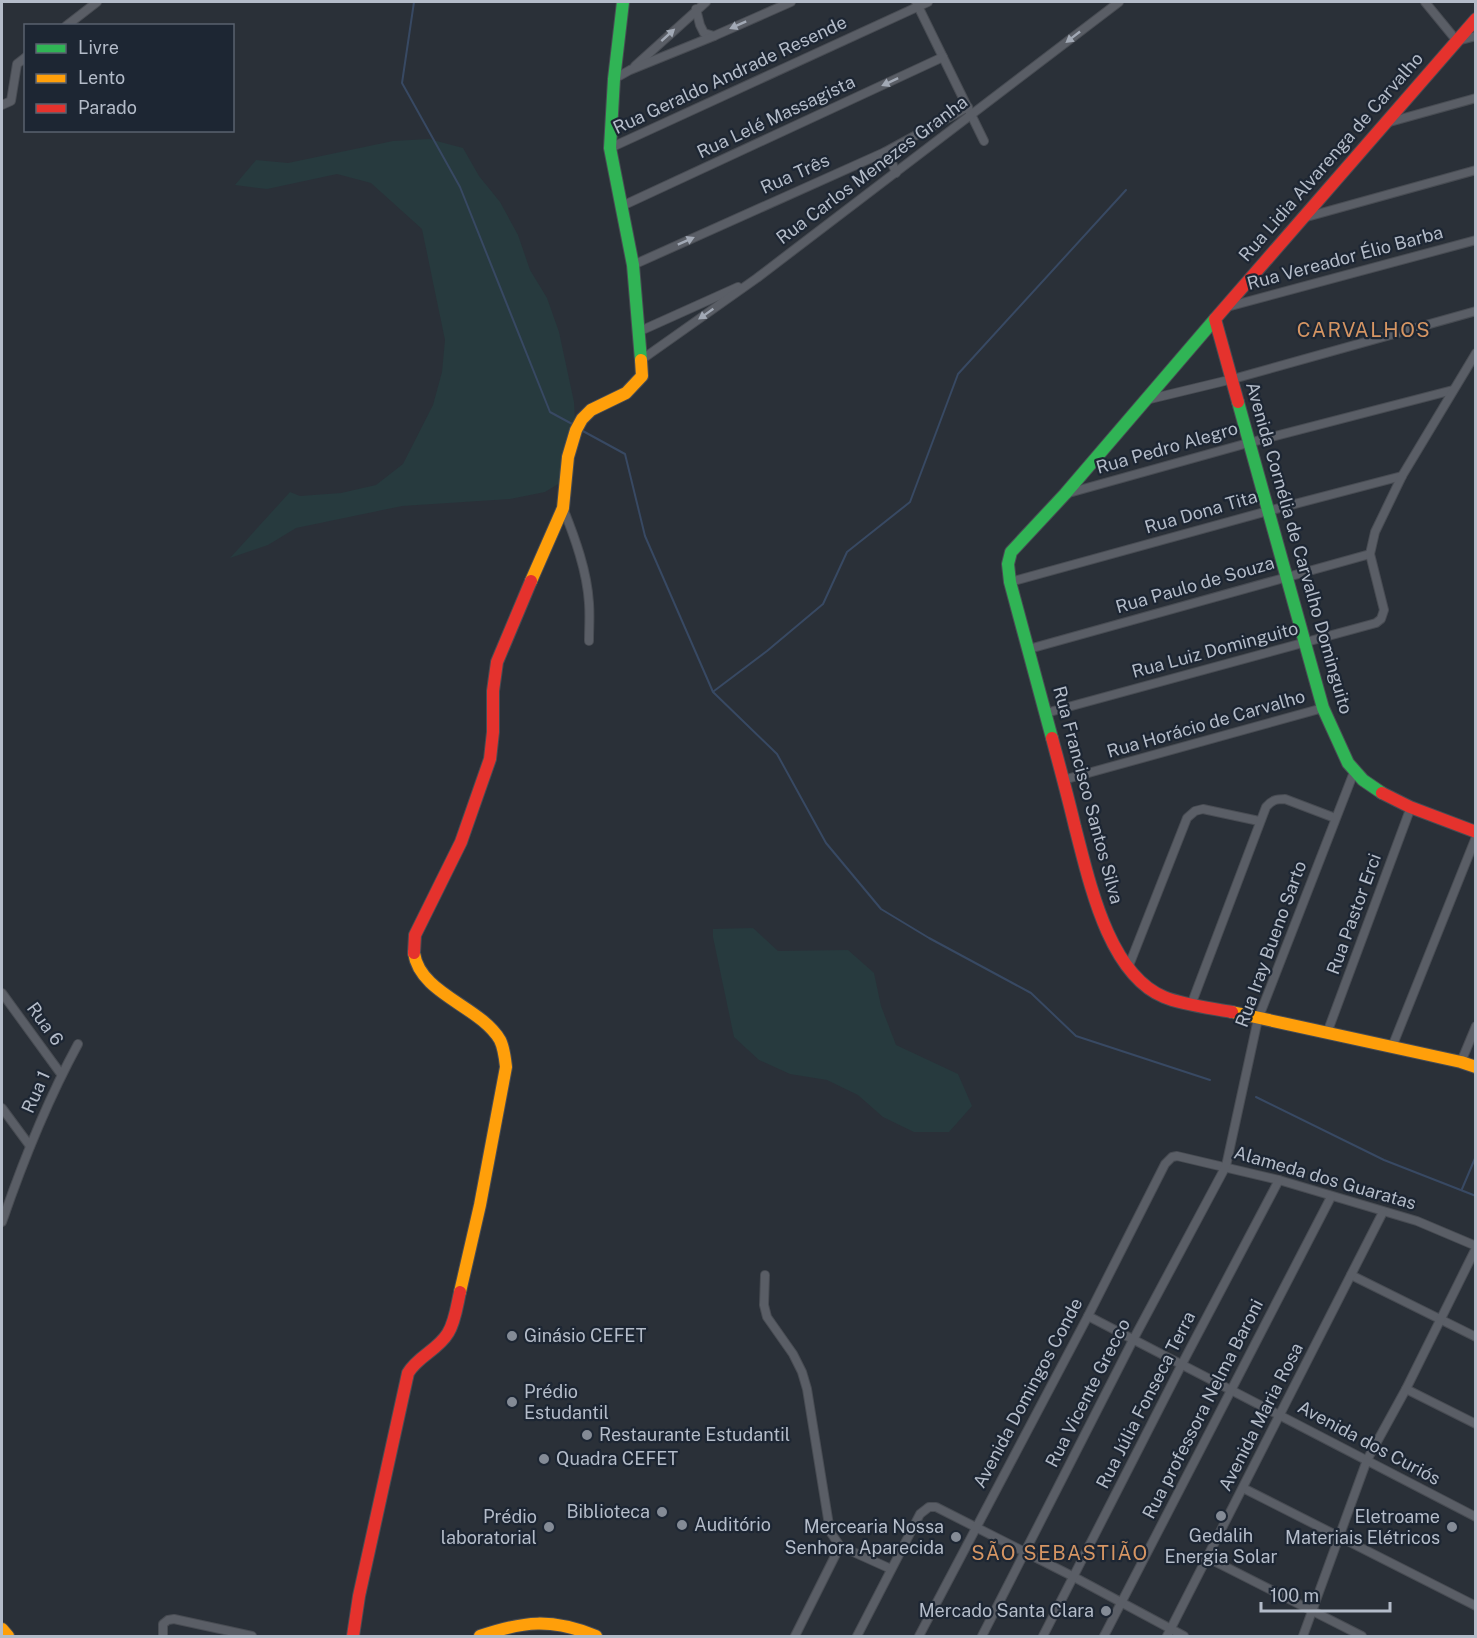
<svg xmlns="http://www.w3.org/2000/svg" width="1477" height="1638" viewBox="0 0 1477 1638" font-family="'Public Sans',sans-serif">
<rect width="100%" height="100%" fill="#2a3038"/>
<!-- green -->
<g fill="#273a3e">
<path d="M429 139 463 148 479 176 500 202 518 235 530 270 547 298 559 332 574 402 576 438 573 475 545 492 510 499 402 506 296 528 268 545 230 558 290 492 300 496 341 493 376 485 403 464 433 405 442 372 445 340 422 229 371 183 337 174 267 189 235 185 256 160 288 163 393 141Z"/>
<path d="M753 928 778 951 848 950 874 973 881 1006 896 1045 958 1074 972 1106 949 1132H914L883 1117 858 1095 827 1080 790 1074 759 1060 734 1037 713 937V929Z"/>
</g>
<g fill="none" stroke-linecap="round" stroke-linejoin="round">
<!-- stream -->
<g stroke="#384963" stroke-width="2">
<path d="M414 2 402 83 460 187 550 412 574 425"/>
<path d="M581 430 625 454 645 536 713 692 777 754 826 843 881 909 929 938 1031 993 1076 1036 1210 1080"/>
<path d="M714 691 767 651 823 604 847 552 910 502 958 374 1126 190"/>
<path d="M1256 1097 1384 1160 1476 1196"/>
<path d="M1462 1189 1476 1156"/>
</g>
<defs>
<g id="street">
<path d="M916 2 984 141"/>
<path d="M1425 2 1457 41 1476 36"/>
<path d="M696 9 700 25 704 33 714 36"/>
<path d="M66 26 97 2"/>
<path d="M635 66 706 2"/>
<path d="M614 79 630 70 714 36 791 2"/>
<path d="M2 105 11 101 17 64 26 57"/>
<path d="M1386 123 1476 98"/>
<path d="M610 148 928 2"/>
<path d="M885 152 889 155 896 173"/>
<path d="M622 206 943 57"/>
<path d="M1303 218 1476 170"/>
<path d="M633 265 885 152 968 107"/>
<path d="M1227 307 1476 240"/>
<path d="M638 332 738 287"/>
<path d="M641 360 757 278 1119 2"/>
<path d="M1146 400 1233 379 1476 311"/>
<path d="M1065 494 1248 443 1453 390"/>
<path d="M563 508C575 538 587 571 589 603 590 616 589 628 589 641"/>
<path d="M1010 582 1268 511 1402 476"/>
<path d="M1029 649 1370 554"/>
<path d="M1046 713 1376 623 1381 619 1384 610 1370 554 1375 532 1402 476 1476 353"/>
<path d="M1063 780 1323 708"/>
<path d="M1128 968 1187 818 1195 811 1203 809 1259 821"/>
<path d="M2 993 61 1074"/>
<path d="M1191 1005 1266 807C1272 800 1276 799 1285 799L1335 818"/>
<path d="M1327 1033 1411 807"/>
<path d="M1392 1047 1476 837"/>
<path d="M1461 1062 1476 1026"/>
<path d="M2 1108 30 1146"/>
<path d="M2 1222C23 1161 47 1101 78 1044"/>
<path d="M765 1275 764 1305 767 1317 793 1354 802 1372 807 1389 829 1525 831 1533 840 1546"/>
<path d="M1351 1275 1476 1337"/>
<path d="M1088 1316 1476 1517"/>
<path d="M1406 1389 1476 1424"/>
<path d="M1243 1488 1476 1606"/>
<path d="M840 1546 891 1569"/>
<path d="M1208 1558 1362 1636"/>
<path d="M163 1636V1624L168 1620 174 1619 252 1636"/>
<path d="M795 1636 840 1546"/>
<path d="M857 1636 920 1514 929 1507H936L1074 1577 1184 1636"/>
<path d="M919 1636 1088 1316 1165 1164 1172 1157 1177 1156 1279 1180 1417 1221 1476 1246"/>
<path d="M982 1636 1133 1340 1226 1166 1258 1019 1354 772"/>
<path d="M1043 1636 1182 1364 1279 1180"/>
<path d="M1104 1636 1331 1197"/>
<path d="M1167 1636 1383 1212"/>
<path d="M1303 1636 1367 1460 1406 1389 1476 1248"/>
</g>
<g id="fast">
<path d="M623 2 614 79 610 148 633 265 641 360"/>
<path d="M1238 402 1323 708 1348 763 1363 780 1382 793"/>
<path d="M1052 738 1010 582 1008 564 1011 552 1065 494 1215 319"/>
</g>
<g id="slow">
<path d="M531 581 563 508 568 457 576 430 582 419 591 410 626 393 642 376 641 360"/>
<path d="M414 953C420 994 480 1006 500 1040 504 1048 505 1058 506 1067L480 1205 460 1292"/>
<path d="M1232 1012 1461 1062 1476 1067"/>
<path d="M2 1629 8 1636"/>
<path d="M480 1636C524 1621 551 1618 596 1636"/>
</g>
<g id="jam">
<path d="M1238 402 1215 319 1476 19"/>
<path d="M1052 738C1060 768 1068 797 1075 827 1089 880 1108 974 1164 997 1183 1005 1211 1008 1232 1012"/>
<path d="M1382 793 1410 807 1476 832"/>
<path d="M414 953 415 935 461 842 490 759 493 732V691L497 662 531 581"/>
<path d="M353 1636 359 1596 408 1373C418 1356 438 1350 448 1333 455 1322 457 1305 460 1292"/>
</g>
</defs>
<!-- street casing -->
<use href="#street" stroke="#484c53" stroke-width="10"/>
<!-- fast casing -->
<use href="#fast" stroke="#484c53" stroke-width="14"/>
<!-- slow casing -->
<use href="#slow" stroke="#484c53" stroke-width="14"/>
<!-- jam casing -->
<use href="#jam" stroke="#484c53" stroke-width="14"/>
<!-- street -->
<use href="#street" stroke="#5a5e66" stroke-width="8"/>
<!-- fast -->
<use href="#fast" stroke="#30b455" stroke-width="12"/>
<!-- slow -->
<use href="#slow" stroke="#ff9f0a" stroke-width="12"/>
<!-- jam -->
<use href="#jam" stroke="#e5322d" stroke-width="12"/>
</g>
<!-- one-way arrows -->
<defs><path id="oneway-solid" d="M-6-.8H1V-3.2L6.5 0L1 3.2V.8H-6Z" transform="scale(1.5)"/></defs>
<g fill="#a2a9b5">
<use href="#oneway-solid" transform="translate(738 25) rotate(156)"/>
<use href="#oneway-solid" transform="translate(668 35) rotate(-42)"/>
<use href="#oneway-solid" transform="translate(1073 37) rotate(142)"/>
<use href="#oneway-solid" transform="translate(890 82) rotate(155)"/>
<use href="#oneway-solid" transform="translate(686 241) rotate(-24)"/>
<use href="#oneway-solid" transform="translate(706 314) rotate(145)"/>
</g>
<!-- markers -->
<g fill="#848b96" stroke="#1d2633" stroke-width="2">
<circle cx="512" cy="1336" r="6"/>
<circle cx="512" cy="1402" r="6"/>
<circle cx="587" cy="1435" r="6"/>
<circle cx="544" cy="1459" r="6"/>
<circle cx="662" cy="1512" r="6"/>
<circle cx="1221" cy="1516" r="6"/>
<circle cx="682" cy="1525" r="6"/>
<circle cx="549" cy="1527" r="6"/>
<circle cx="1452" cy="1527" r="6"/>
<circle cx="956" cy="1537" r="6"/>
<circle cx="1106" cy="1611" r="6"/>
</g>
<g text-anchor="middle" stroke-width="4.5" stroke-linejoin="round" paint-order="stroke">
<!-- street labels -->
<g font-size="18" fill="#b4bcc9" stroke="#1d2633">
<text transform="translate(730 75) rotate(-25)" y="6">Rua Geraldo Andrade Resende</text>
<text transform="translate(776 117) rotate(-25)" y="6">Rua Lelé Massagista</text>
<text transform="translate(1331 157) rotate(-49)" y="6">Rua Lidia Alvarenga de Carvalho</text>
<text transform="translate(872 170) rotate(-37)" y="6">Rua Carlos Menezes Granha</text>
<text transform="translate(795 174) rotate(-24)" y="6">Rua Três</text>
<text transform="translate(1345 258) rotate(-15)" y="6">Rua Vereador Élio Barba</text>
<text transform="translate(1167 448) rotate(-16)" y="6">Rua Pedro Alegro</text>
<text transform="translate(1201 512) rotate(-16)" y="6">Rua Dona Tita</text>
<text transform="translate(1299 548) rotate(74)" y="6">Avenida Cornélia de Carvalho Dominguito</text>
<text transform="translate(1195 585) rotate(-16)" y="6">Rua Paulo de Souza</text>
<text transform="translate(1215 650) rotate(-15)" y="6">Rua Luiz Dominguito</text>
<text transform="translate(1206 724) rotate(-16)" y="6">Rua Horácio de Carvalho</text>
<text transform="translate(1088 795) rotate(75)" y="6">Rua Francisco Santos Silva</text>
<text transform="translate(1354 914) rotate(-70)" y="6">Rua Pastor Erci</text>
<text transform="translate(1271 944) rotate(-70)" y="6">Rua Iray Bueno Sarto</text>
<text transform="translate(45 1024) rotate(54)" y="6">Rua 6</text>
<text transform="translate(36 1092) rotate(-66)" y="6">Rua 1</text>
<text transform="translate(1325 1178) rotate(16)" y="6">Alameda dos Guaratas</text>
<text transform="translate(1028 1393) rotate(-62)" y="6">Avenida Domingos Conde</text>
<text transform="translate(1088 1393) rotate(-63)" y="6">Rua Vicente Grecco</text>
<text transform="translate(1146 1400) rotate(-63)" y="6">Rua Júlia Fonseca Terra</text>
<text transform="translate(1203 1409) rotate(-63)" y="6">Rua professora Nelma Baroni</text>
<text transform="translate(1261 1417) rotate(-63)" y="6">Avenida Maria Rosa</text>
<text transform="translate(1369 1443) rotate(28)" y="6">Avenida dos Curiós</text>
</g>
<!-- poi labels -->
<g font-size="18" fill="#b4bcc9" stroke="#1d2633" text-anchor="start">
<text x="524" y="1342">Ginásio CEFET</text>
<text x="524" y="1398">Prédio<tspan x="524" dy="21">Estudantil</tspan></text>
<text x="599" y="1441">Restaurante Estudantil</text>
<text x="556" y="1465">Quadra CEFET</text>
<text x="650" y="1518" text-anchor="end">Biblioteca</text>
<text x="537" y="1523" text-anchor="end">Prédio<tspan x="537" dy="21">laboratorial</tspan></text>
<text x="1440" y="1523" text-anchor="end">Eletroame<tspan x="1440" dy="21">Materiais Elétricos</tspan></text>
<text x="694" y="1531">Auditório</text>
<text x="944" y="1533" text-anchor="end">Mercearia Nossa<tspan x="944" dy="21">Senhora Aparecida</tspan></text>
<text x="1221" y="1542" text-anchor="middle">Gedalih<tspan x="1221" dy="21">Energia Solar</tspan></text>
<text x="1094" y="1617" text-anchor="end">Mercado Santa Clara</text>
</g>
<!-- neighbourhood labels -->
<g font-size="20" letter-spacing="1.5" fill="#d59563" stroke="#1d2633">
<text x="1364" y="337">CARVALHOS</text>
<text x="1060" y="1560">SÃO SEBASTIÃO</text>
</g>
</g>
<!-- border -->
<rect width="1477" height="1638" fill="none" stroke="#b4bcc9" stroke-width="6"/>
<!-- legend -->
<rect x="24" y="24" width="210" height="108" fill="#1d2633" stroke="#59626f" stroke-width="1.5"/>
<rect x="36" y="44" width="30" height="9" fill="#30b455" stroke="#59626f" stroke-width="1.5"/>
<text x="78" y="54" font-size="18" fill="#b4bcc9">Livre</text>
<rect x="36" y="74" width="30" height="9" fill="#ff9f0a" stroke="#59626f" stroke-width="1.5"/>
<text x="78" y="84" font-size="18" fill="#b4bcc9">Lento</text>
<rect x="36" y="104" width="30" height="9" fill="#e5322d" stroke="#59626f" stroke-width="1.5"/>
<text x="78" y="114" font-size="18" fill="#b4bcc9">Parado</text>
<!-- scale -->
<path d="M1261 1602v9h129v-9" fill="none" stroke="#b4bcc9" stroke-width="3"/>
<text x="1270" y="1602" font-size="18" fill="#b4bcc9" stroke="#1d2633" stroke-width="4.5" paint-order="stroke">100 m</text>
</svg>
